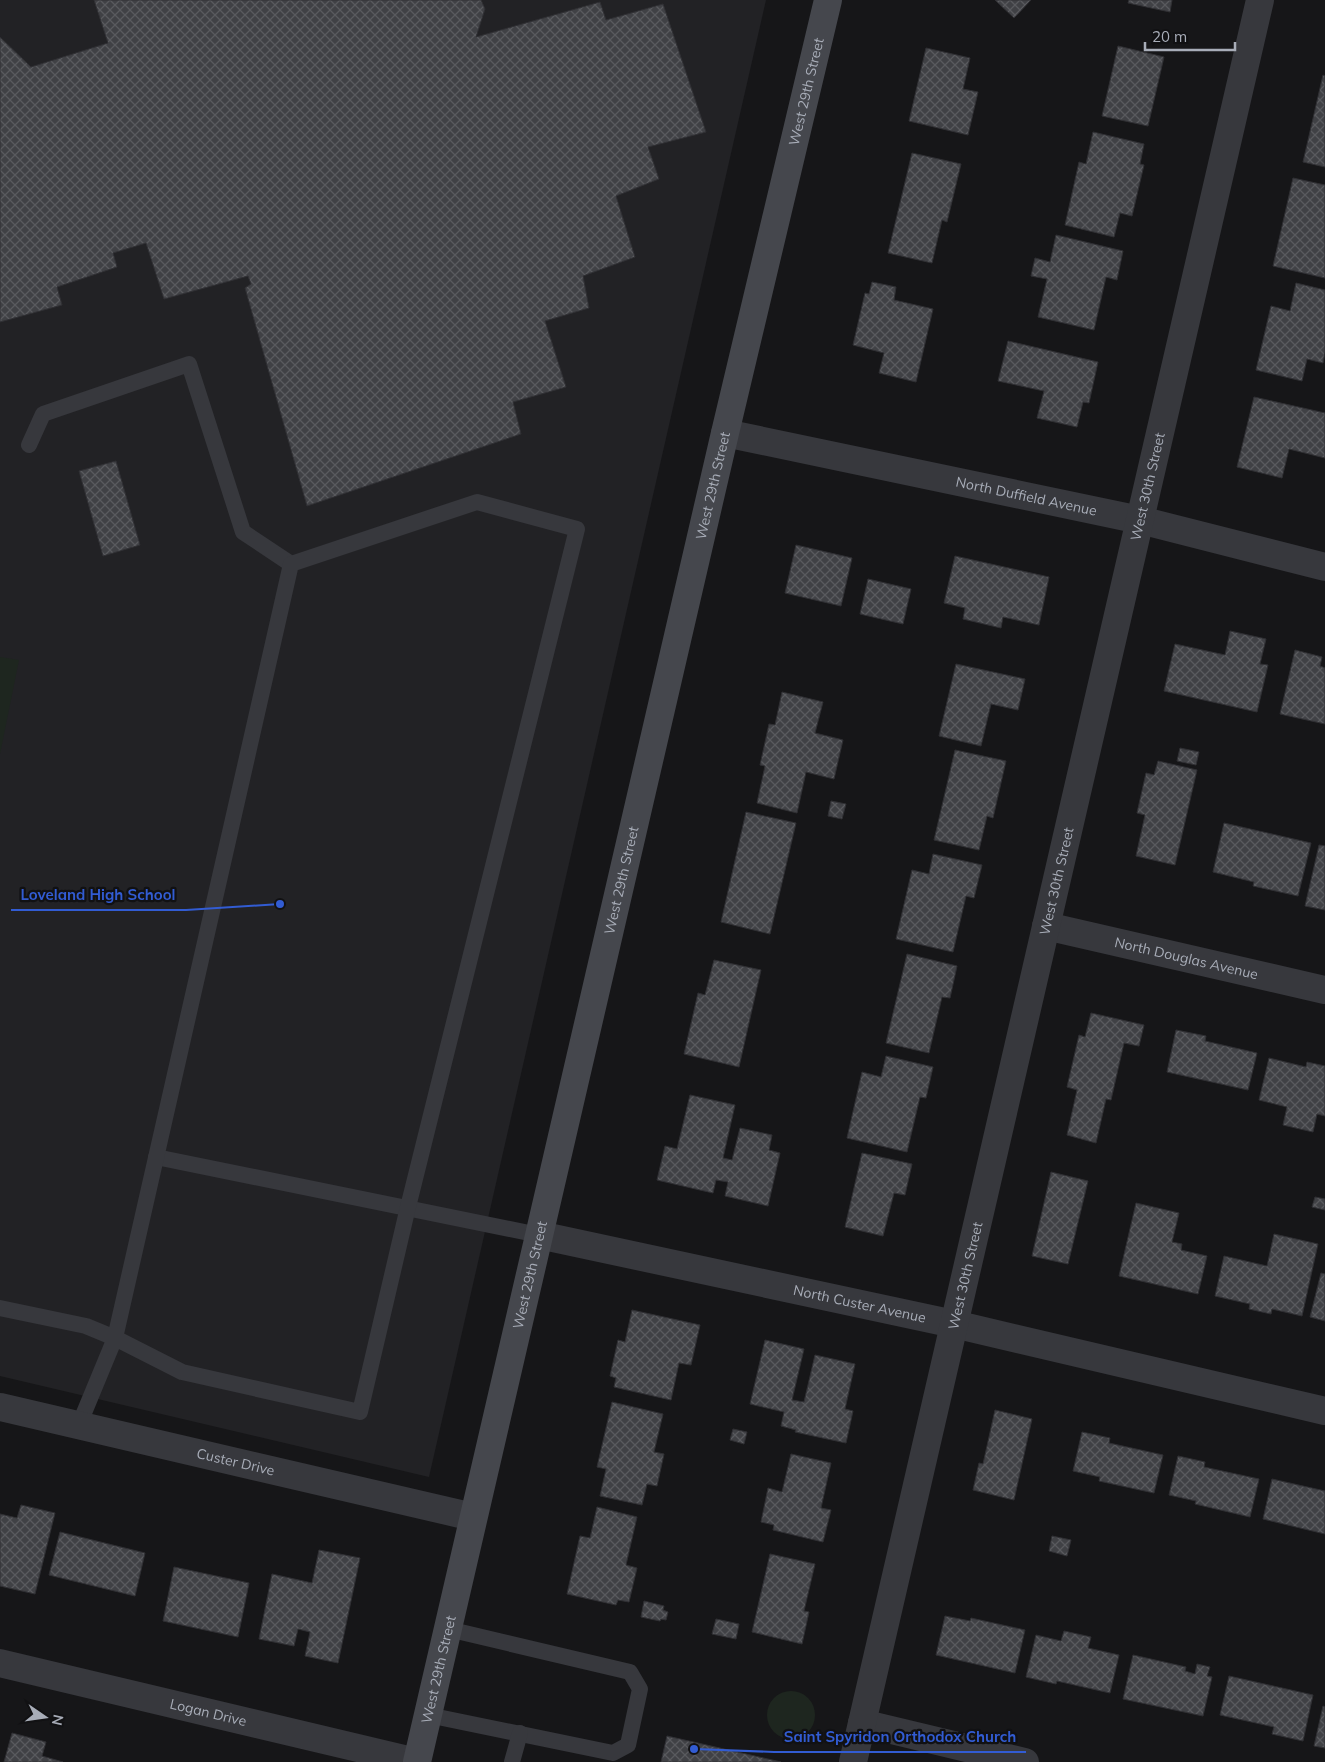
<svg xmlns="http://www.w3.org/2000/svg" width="1325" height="1762" viewBox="0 0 1325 1762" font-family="Mulish,sans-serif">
<defs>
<pattern id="building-cross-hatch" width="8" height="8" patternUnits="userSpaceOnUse" patternTransform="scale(1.25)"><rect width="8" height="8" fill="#404145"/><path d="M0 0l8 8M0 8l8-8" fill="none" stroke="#595a5e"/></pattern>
</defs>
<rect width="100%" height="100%" fill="#161618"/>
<!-- built -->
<path fill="#222225" d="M0 0H766L429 1477 0 1376Z"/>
<!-- green -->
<g fill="#1e261f">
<path d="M0 657 19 660 0 754Z"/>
<circle cx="791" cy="1715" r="24"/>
</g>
<!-- building -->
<g fill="url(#building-cross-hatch)" stroke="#303034">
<path d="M94 0H481L485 9 476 37 600 2 606 20 663 4 706 132 648 147 659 179 616 196 635 257 583 276 589 308 545 321 566 387 513 402 521 434 307 506 245 288 251 284 248 276 164 299 146 243 113 253 117 267 57 287 62 305 0 322V37L31 67 108 43Z"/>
<path d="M995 0H1031L1014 18Z"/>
<path d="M1129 0H1172L1170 12 1128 3Z"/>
<path d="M1118 46 1164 57 1148 126 1102 116Z"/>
<path d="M926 48 970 58 963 89 978 92 968 135 909 121Z"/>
<path d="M1323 75 1325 76V167L1303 162Z"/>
<path d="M1093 132 1144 144 1140 164 1144 165 1132 216 1120 213 1114 237 1065 225 1079 162 1086 164Z"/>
<path d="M912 153 961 164 947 222 942 220 932 263 888 253Z"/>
<path d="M1293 178 1325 185V278L1273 266Z"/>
<path d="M1056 235 1123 251 1117 280 1106 277 1094 330 1038 317 1047 279 1031 276 1035 258 1050 262Z"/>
<path d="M872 282 896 287 894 300 933 309 916 382 879 373 884 353 853 345 865 293 869 294Z"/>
<path d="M1296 283 1325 290V352L1323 363 1307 359 1302 381 1256 370 1271 306 1290 311Z"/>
<path d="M1008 341 1098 362 1089 403 1083 402 1077 427 1037 418 1044 391 998 381Z"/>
<path d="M1254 397 1325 413V458L1289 449 1282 478 1237 467Z"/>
<path d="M116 461 140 545 103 556 79 471Z"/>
<path d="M796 545 852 558 841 606 785 593Z"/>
<path d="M955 556 1049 577 1039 625 1003 617 1001 628 963 619 965 608 944 603Z"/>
<path d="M868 579 911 589 903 624 860 614Z"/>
<path d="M1230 631 1266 639 1260 664 1268 665 1257 712 1164 691 1175 644 1225 655Z"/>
<path d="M1295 650 1322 657 1320 666 1325 668V724L1280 714Z"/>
<path d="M956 664 1025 679 1018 710 991 704 981 746 939 736Z"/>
<path d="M782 692 823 702 815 733 843 740 834 779 806 772 797 813 757 803 765 766 760 765 769 724 775 725Z"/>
<path d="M1180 748 1199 752 1196 765 1177 761Z"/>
<path d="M955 750 1006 761 993 818 987 816 979 850 934 840Z"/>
<path d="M1158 761 1197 770 1175 865 1136 856 1145 815 1137 813 1146 773 1154 775Z"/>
<path d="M831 801 846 804 842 819 828 816Z"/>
<path d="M746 812 796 823 770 934 721 922Z"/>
<path d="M1224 823 1311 843 1298 896 1253 886 1254 882 1213 872Z"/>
<path d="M1319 845 1325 846V910L1305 906Z"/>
<path d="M933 854 982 865 974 898 966 896 953 952 896 939 912 870 929 874Z"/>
<path d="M907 954 957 966 950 998 942 997 929 1053 886 1043Z"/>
<path d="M714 960 761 970 739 1067 684 1054 698 993 705 995Z"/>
<path d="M1091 1013 1144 1025 1139 1046 1124 1043 1111 1100 1106 1099 1096 1143 1067 1135 1077 1090 1067 1087 1079 1035 1085 1037Z"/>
<path d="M1176 1030 1206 1036 1205 1041 1257 1053 1248 1090 1167 1072Z"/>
<path d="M886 1056 933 1067 926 1098 920 1097 907 1152 847 1138 862 1072 881 1077Z"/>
<path d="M1269 1058 1306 1067 1307 1062 1325 1066V1116L1317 1114 1313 1132 1283 1125 1287 1107 1259 1100Z"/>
<path d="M690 1095 735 1105 723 1158 732 1160 740 1128 772 1135 769 1150 780 1153 768 1206 725 1196 728 1182 716 1180 713 1193 657 1180 665 1146 677 1149Z"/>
<path d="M862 1153 912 1164 905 1195 894 1193 883 1236 845 1227Z"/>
<path d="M1051 1172 1088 1181 1068 1264 1032 1256Z"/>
<path d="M1315 1197 1325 1199V1210L1312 1207Z"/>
<path d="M1136 1203 1179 1213 1172 1242 1182 1244 1181 1250 1207 1256 1198 1294 1119 1276Z"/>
<path d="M1274 1234 1318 1244 1302 1316 1272 1309 1271 1314 1249 1309 1250 1304 1215 1296 1224 1256 1267 1266Z"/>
<path d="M1321 1273 1325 1274V1321L1310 1317Z"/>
<path d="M632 1310 700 1325 691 1365 679 1363 671 1400 614 1387 616 1378 610 1376 618 1340 625 1342Z"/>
<path d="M765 1340 804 1349 792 1400 804 1402 815 1355 855 1364 845 1409 853 1411 846 1443 795 1432 796 1430 781 1426 784 1412 750 1404Z"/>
<path d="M612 1402 663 1414 654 1452 664 1454 657 1486 647 1484 642 1505 600 1496 606 1469 597 1467Z"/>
<path d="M995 1410 1032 1419 1014 1500 973 1490 979 1463 983 1464Z"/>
<path d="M733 1429 747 1432 744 1444 730 1440Z"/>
<path d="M1082 1432 1110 1438 1109 1443 1163 1455 1154 1493 1099 1481 1100 1477 1073 1471Z"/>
<path d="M791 1454 831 1463 821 1508 831 1510 823 1542 773 1530 774 1525 761 1522 768 1488 782 1492Z"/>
<path d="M1178 1456 1205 1462 1204 1467 1259 1479 1250 1517 1195 1504 1196 1501 1169 1495Z"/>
<path d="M1272 1479 1325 1491V1534L1263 1519Z"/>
<path d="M21 1505 55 1513 35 1594 0 1586V1514L17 1518Z"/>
<path d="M597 1507 637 1517 626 1565 637 1568 629 1602 618 1600 616 1605 567 1594 580 1536 590 1538Z"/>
<path d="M60 1532 145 1553 135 1596 49 1575Z"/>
<path d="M1052 1536 1071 1540 1067 1556 1049 1551Z"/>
<path d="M319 1550 360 1558 338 1663 305 1656 310 1632 298 1629 294 1646 259 1639 272 1574 312 1583Z"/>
<path d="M770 1554 815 1564 804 1611 809 1612 802 1644 752 1632Z"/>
<path d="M174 1567 249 1583 238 1637 163 1621Z"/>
<path d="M644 1601 664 1606 663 1610 668 1612 666 1620 661 1619 660 1621 641 1617Z"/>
<path d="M945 1616 970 1621 971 1618 1025 1630 1015 1673 936 1655Z"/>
<path d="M716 1619 739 1624 736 1639 712 1634Z"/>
<path d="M1064 1631 1091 1637 1088 1648 1119 1655 1110 1693 1057 1681 1056 1684 1026 1677 1036 1635 1061 1641Z"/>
<path d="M1133 1655 1186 1667 1185 1671 1195 1674 1197 1664 1210 1667 1207 1676 1212 1677 1203 1716 1123 1699Z"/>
<path d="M1229 1676 1313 1695 1303 1741 1272 1734 1274 1727 1220 1715Z"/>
<path d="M1323 1706 1325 1707V1748L1314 1746Z"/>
<path d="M12 1733 46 1742 42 1756 63 1762H4Z"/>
<path d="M667 1736 781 1762H661Z"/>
</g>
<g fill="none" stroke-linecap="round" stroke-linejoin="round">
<!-- lane -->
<g stroke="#37383d" stroke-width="16">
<path d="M29 445 43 414 189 364 243 532 291 564"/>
<path d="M156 1157 539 1235"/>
<path d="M0 1308 86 1326 115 1338 182 1372 360 1412 408 1207 577 529 477 502 291 564 115 1338 79 1425"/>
<path d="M428 1715 613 1753 628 1745 640 1689 630 1672 448 1629"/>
<path d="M512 1762 520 1733"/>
</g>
<!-- street -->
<g stroke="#37383d" stroke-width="28">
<path id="s1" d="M725 433 1140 520 1325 567"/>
<path id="s2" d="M1046 926 1325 990"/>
<path id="s3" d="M539 1235 954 1324 1325 1411"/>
<path id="s4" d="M0 1407 473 1517"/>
<path id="s5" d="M0 1663 417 1762"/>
<path d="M862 1723 1025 1762"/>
<path id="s6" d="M853 1762 1260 0"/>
</g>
<!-- secondary -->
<path stroke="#45474d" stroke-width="28" id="s7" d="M417 1762 725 433 828 0"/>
</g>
<g text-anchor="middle" stroke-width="4.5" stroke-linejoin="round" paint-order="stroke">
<!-- street labels -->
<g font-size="14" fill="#a8adb8" stroke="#111113">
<text dy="5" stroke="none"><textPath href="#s7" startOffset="1715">West 29th Street</textPath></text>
<text dy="5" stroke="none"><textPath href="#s7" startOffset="1310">West 29th Street</textPath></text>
<text dy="5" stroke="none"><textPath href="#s6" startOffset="1309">West 30th Street</textPath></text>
<text dy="5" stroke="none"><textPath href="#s1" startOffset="308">North Duffield Avenue</textPath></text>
<text dy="5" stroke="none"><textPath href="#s7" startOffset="905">West 29th Street</textPath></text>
<text dy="5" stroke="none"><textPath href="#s6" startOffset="904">West 30th Street</textPath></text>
<text dy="5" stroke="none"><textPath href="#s2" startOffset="144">North Douglas Avenue</textPath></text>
<text dy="5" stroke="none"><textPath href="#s7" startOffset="500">West 29th Street</textPath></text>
<text dy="5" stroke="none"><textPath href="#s6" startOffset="499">West 30th Street</textPath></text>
<text dy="5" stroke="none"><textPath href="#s3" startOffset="328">North Custer Avenue</textPath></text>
<text dy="5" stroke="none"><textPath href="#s4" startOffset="242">Custer Drive</textPath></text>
<text dy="5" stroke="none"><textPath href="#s7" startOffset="95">West 29th Street</textPath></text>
<text dy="5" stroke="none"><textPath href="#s5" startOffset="214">Logan Drive</textPath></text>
</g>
</g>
<!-- callouts -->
<path fill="none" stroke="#325cd3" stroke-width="2" d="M280 904L186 910H11M694 1749L774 1752H1026"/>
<g fill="#325cd3" stroke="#111113" stroke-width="2">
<circle cx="280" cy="904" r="5"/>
<circle cx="694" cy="1749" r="5"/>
</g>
<g font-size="15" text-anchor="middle" font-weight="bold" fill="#325cd3" stroke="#111113" stroke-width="4.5" stroke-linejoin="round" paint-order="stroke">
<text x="98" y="900">Loveland High School</text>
<text x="900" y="1742">Saint Spyridon Orthodox Church</text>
</g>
<!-- north arrow -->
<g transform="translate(45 1717) rotate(103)" stroke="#111113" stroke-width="4" paint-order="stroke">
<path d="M0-4L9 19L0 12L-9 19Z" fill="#a8adb8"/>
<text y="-8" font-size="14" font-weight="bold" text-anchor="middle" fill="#a8adb8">N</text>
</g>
<!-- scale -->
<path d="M1145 42v8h90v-8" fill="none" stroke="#a8adb8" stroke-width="2.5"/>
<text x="1152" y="42" font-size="15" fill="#a8adb8" stroke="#111113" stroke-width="4" paint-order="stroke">20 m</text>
</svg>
